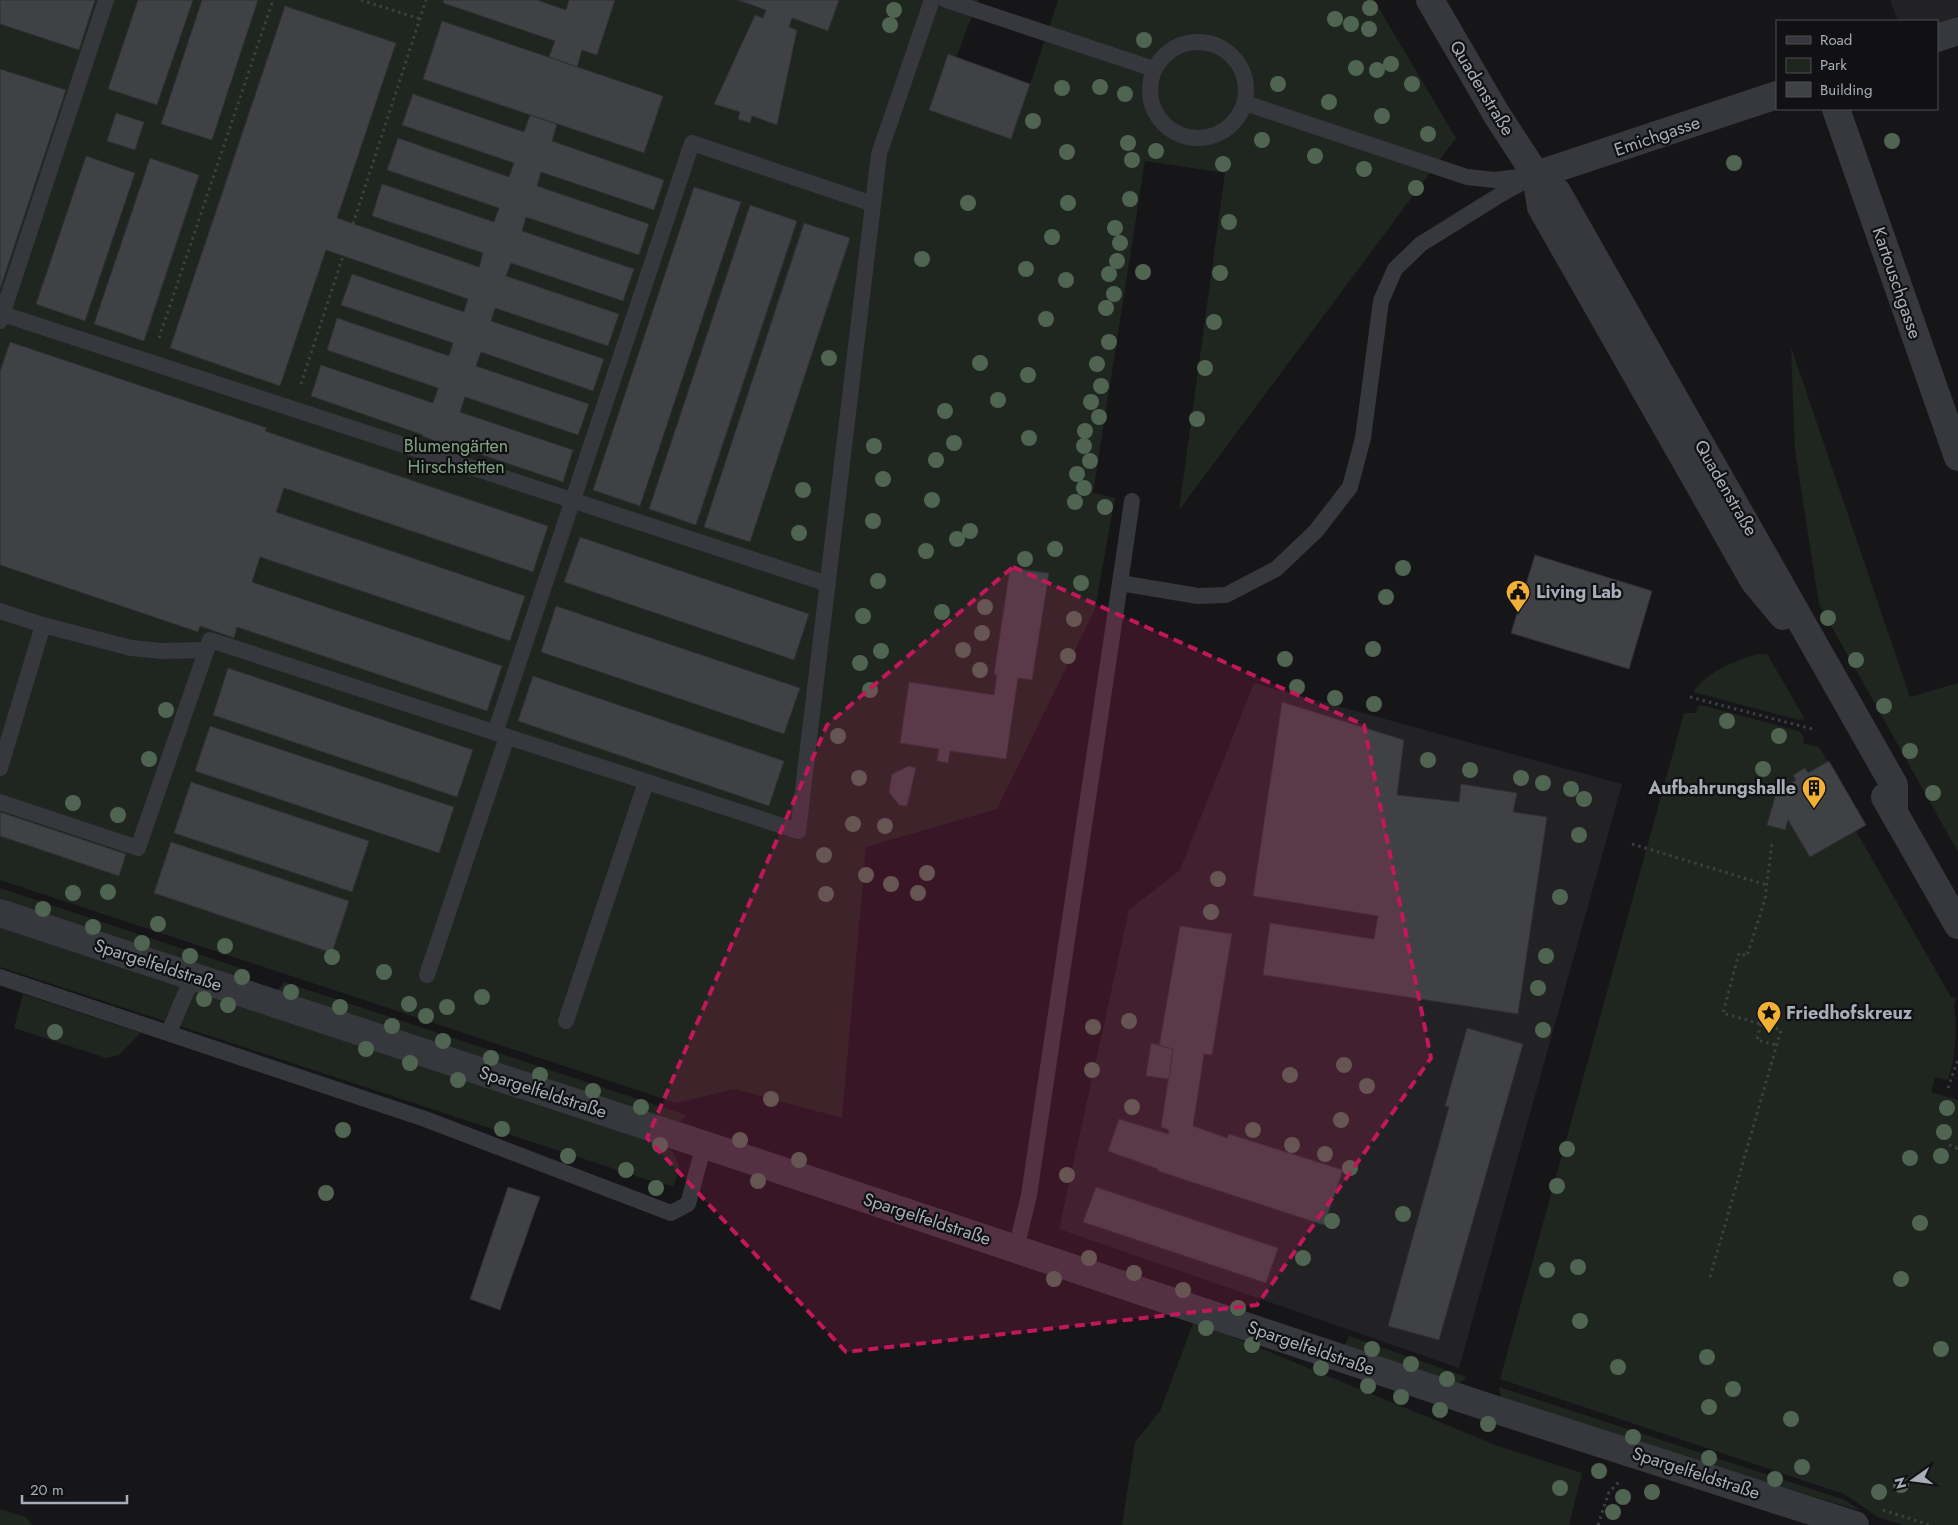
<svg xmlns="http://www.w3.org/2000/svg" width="1958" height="1525" viewBox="0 0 1958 1525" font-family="Jost,sans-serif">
<rect width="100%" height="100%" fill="#161618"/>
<!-- built -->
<g fill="#222225">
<path d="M1890 0H1958V16L1937 23 1898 21Z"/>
<path d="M1254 683 1622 784 1459 1368 1059 1229 1129 910 1180 870Z"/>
</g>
<!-- green -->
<g fill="#1e261f">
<path d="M0 0H978L956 58 1030 84 1058 0H1374L1456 138 1179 510 1225 173 1145 161 1093 493 1115 498 1095 609 997 809 866 847 842 1118 734 1089 676 1103 0 880Z"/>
<path d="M1791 347 1910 697 1958 683V852L1819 604 1795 450Z"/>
<path d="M1758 654H1767L1805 719 1799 720 1693 692C1705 673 1736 660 1758 654Z"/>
<path d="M1701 705 1799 731 1804 737 1803 743 1819 747 1866 825 1856 831 1951 997 1956 998 1954 1006C1958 1027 1955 1060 1948 1080L1935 1077 1931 1092 1958 1100V1525H1903L1878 1517 1844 1494 1500 1379 1684 713H1696L1697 707Z"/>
<path d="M0 888 249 971 248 980 0 899Z"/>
<path d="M0 923 665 1143C678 1159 684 1166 673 1186L651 1181 0 967Z"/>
<path d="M284 982 686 1115 680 1122 278 990Z"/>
<path d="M23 994 141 1033 119 1055 106 1058 14 1028Z"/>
<path d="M1194 1321 1498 1446 1582 1473 1569 1525H1122L1135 1442 1160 1411Z"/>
<path d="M1349 1336 1467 1377 1457 1385 1345 1345Z"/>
<path d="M1499 1387 1845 1500 1861 1511 1511 1403 1501 1398Z"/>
<path d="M0 1509 26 1517 32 1525H0Z"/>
</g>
<!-- building -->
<g fill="#404145" stroke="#303034">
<path d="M0 0H95L79 50 0 24Z"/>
<path d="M138 0H193L157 105 108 89Z"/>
<path d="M202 0H258L212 140 161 124Z"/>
<path d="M444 0H537L566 10 569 0H615L597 55 582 50 577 67 549 57 555 41 443 3Z"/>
<path d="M738 0H839L828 31 792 18 789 27 797 30 777 125 752 116 750 123 738 119 740 112 714 104 755 15 763 18 766 10Z"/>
<path d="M285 6 396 43 337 218 479 267 483 253 372 216 382 184 494 222 499 208 387 170 398 138 509 177 514 163 402 125 413 94 524 132 530 115 557 124 552 141 664 180 654 210 541 172 537 186 649 224 639 255 526 217 522 231 634 269 623 301 511 263 506 276 619 314 608 346 495 308 491 321 604 359 593 391 481 352 476 366 589 404 578 435 465 397 460 412 573 450 563 482 449 444V446L422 436 423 435 311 396 321 365 433 403 438 388 327 350 337 318 449 356 453 343 341 305 352 274 464 312 468 299 326 250 280 386 170 348Z"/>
<path d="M442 21 663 96 644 153 423 79Z"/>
<path d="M948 54 1030 84 1011 139 929 110Z"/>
<path d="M0 69 66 90 0 289Z"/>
<path d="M116 113 144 122 135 150 107 141Z"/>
<path d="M86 156 135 173 85 321 36 304Z"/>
<path d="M150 158 199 175 144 341 94 324Z"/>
<path d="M694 187 741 202 640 506 593 490Z"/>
<path d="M750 205 797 221 696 525 649 509Z"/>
<path d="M804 223 850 238 750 542 704 527Z"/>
<path d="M10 342 267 428 265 431 548 526 533 572 284 488 276 512 525 596 510 641 260 557 252 582 502 666 487 711 237 627 234 638 200 626 198 632 0 565V372Z"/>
<path d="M580 537 809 614 794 660 564 582Z"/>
<path d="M1535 555 1652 591 1629 669 1511 633Z"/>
<path d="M1010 568 1049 573 1032 680 1018 678 1006 759 950 751 948 763 937 761 939 749 900 743 909 682 994 695 997 675 994 674Z"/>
<path d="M556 606 800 688 784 734 541 652Z"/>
<path d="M228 668 473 750 457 797 213 715Z"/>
<path d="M533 676 784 761 769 806 518 721Z"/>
<path d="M1282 702 1404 740 1397 795 1459 802 1461 784 1517 793 1513 812 1547 817 1518 1014 1263 975 1270 923 1374 939 1378 916 1253 896Z"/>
<path d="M210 726 454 807 439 853 195 771Z"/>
<path d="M1829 761 1866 825 1810 857 1788 820 1785 830 1767 825 1775 797 1773 794 1796 780 1793 775 1805 768 1808 773Z"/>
<path d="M909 766 916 768 907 806 899 805 889 792 892 774Z"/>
<path d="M191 782 369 841 352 892 174 833Z"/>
<path d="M0 812 126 854 119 876 0 836Z"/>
<path d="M171 842 349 901 332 953 154 893Z"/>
<path d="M1180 926 1232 934 1212 1055 1204 1054 1193 1126 1227 1138 1229 1134 1343 1170 1324 1225 1158 1171V1169L1108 1151 1119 1119 1168 1134 1169 1130 1161 1127 1173 1049 1159 1047Z"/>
<path d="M1467 1028 1523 1044 1439 1340 1388 1326 1449 1107 1445 1106Z"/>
<path d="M1151 1043 1173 1049 1169 1079 1146 1076Z"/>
<path d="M508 1187 540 1197 500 1310 470 1299Z"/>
<path d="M1096 1187 1278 1248 1266 1283 1083 1222Z"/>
</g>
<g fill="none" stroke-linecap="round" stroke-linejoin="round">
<!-- path -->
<g stroke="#3d3f44" stroke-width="3" stroke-dasharray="2.5 4" stroke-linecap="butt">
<path d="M361 0 420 19"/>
<path d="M353 224 426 0"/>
<path d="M159 338 273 0"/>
<path d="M301 384 343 256"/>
<path d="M1690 697 1816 730"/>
<path d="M1632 844 1767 885"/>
<path d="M1761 1024 1757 1040 1776 1045"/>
<path d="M1948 1088 1958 1059"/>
<path d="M1949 1145 1957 1148 1958 1146"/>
<path d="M1710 1277 1781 1030 1723 1013 1739 953 1747 956 1765 899 1772 843"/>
<path d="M1883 1510 1930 1525"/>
<path d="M1598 1525 1609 1492 1619 1482"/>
</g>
<!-- service -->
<g stroke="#37383d" stroke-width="16">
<path d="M946 0 1154 69"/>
<circle cx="1198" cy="90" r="48"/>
<path d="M1245 103 1467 177 1495 180 1526 176"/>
<path d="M0 313 828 584"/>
<path d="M0 321 106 0"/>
<path d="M1120 583 1132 501"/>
<path d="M0 611 43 625 131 648 162 651 206 650"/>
<path d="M495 733 692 143 873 204"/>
<path d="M0 768 43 625"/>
<path d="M0 802 138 848 210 640 798 831 879 154 932 0"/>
<path d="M427 975 507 737"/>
<path d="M0 977 425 1119 671 1213 688 1204 704 1145"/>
<path d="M566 1021 646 782"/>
<path d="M169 1032 193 976"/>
<path d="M1016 1249 1029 1195 1120 583 1198 596 1226 595 1276 569 1316 531 1350 487 1363 438 1381 301 1395 269 1421 244 1503 193 1536 175"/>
</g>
<!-- minor -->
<g stroke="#37383d" stroke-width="28">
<path d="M1937 38 1958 31"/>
<path d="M1836 109 1958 457"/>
<path d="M1536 175 1777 95"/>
<path d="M0 913 738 1156 1478 1404 1855 1525"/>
</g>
<!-- tertiary -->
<g stroke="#37383d" stroke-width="28">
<path d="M1430 0 1497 115 1536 175 1557 192 1894 785V813"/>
<path d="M1536 175 1541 207 1754 581 1783 616"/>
<path d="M1885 797 1958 925"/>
</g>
</g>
<!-- trees -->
<g fill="#506452">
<circle cx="1370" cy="8" r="8"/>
<circle cx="894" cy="10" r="8"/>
<circle cx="1335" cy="19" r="8"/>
<circle cx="1351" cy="24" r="8"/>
<circle cx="890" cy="25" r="8"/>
<circle cx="1369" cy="29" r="8"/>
<circle cx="1144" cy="40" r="8"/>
<circle cx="1391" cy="64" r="8"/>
<circle cx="1356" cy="68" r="8"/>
<circle cx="1377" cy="70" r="8"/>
<circle cx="1278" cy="84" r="8"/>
<circle cx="1412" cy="84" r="8"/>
<circle cx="1100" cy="87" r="8"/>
<circle cx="1062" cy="88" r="8"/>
<circle cx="1125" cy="94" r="8"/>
<circle cx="1329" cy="102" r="8"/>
<circle cx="1382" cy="116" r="8"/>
<circle cx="1033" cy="121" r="8"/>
<circle cx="1428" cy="134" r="8"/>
<circle cx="1262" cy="140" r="8"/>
<circle cx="1892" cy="141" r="8"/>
<circle cx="1128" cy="143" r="8"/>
<circle cx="1156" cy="151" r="8"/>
<circle cx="1067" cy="152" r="8"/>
<circle cx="1315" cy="156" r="8"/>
<circle cx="1132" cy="160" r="8"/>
<circle cx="1734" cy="163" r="8"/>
<circle cx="1223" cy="164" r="8"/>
<circle cx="1364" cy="169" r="8"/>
<circle cx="1416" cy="188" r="8"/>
<circle cx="1130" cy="199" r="8"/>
<circle cx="968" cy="203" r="8"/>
<circle cx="1068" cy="203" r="8"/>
<circle cx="1229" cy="222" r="8"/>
<circle cx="1115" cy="228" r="8"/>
<circle cx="1052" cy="237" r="8"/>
<circle cx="1120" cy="243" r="8"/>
<circle cx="922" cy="259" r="8"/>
<circle cx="1117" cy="261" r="8"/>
<circle cx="1026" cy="269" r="8"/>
<circle cx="1143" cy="272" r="8"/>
<circle cx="1220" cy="273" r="8"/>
<circle cx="1109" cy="274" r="8"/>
<circle cx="1066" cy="280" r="8"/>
<circle cx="1114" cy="294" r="8"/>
<circle cx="1106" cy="308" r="8"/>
<circle cx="1046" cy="319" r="8"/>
<circle cx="1214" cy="322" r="8"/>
<circle cx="1109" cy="342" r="8"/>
<circle cx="829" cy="358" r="8"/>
<circle cx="980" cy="363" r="8"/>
<circle cx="1097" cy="364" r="8"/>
<circle cx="1205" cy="368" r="8"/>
<circle cx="1028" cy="375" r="8"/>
<circle cx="1101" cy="386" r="8"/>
<circle cx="998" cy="400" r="8"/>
<circle cx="1091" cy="402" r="8"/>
<circle cx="945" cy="411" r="8"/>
<circle cx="1099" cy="417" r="8"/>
<circle cx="1197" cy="419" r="8"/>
<circle cx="1085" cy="431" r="8"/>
<circle cx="1029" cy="438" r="8"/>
<circle cx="954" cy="443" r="8"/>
<circle cx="874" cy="446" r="8"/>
<circle cx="1084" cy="446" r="8"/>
<circle cx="936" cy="460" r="8"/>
<circle cx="1090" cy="461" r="8"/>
<circle cx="1077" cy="474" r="8"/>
<circle cx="883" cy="479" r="8"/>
<circle cx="1084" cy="488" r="8"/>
<circle cx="803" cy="490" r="8"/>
<circle cx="932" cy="500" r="8"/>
<circle cx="1075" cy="502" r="8"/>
<circle cx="1105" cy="507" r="8"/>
<circle cx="873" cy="521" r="8"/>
<circle cx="970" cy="531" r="8"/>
<circle cx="799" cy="533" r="8"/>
<circle cx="957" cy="539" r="8"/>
<circle cx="1055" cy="549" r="8"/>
<circle cx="926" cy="551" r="8"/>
<circle cx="1025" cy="559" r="8"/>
<circle cx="1403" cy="568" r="8"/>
<circle cx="878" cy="581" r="8"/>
<circle cx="1081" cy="583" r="8"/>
<circle cx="1386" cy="597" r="8"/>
<circle cx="985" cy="607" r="8"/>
<circle cx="942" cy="612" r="8"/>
<circle cx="863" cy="616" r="8"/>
<circle cx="1828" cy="618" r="8"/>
<circle cx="1074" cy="619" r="8"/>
<circle cx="982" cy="633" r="8"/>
<circle cx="1373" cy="649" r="8"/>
<circle cx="963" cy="650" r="8"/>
<circle cx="881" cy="651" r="8"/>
<circle cx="1068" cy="656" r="8"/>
<circle cx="1285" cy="659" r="8"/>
<circle cx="1856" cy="660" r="8"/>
<circle cx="860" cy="663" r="8"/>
<circle cx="980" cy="670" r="8"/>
<circle cx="1297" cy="687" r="8"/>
<circle cx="870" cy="690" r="8"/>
<circle cx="1335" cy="698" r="8"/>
<circle cx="1374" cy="704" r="8"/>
<circle cx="1884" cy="706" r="8"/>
<circle cx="166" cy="710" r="8"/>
<circle cx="1727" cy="721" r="8"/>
<circle cx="838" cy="736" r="8"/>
<circle cx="1779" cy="736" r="8"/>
<circle cx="1910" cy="751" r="8"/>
<circle cx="149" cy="759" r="8"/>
<circle cx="1428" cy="760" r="8"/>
<circle cx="1763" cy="769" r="8"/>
<circle cx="1470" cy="770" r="8"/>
<circle cx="859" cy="778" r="8"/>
<circle cx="1521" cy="778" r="8"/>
<circle cx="1543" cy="783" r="8"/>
<circle cx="1571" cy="789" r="8"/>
<circle cx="1933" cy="793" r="8"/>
<circle cx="1584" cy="799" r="8"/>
<circle cx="73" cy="803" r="8"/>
<circle cx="118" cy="815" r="8"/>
<circle cx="853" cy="824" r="8"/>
<circle cx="885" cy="826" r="8"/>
<circle cx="1579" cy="835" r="8"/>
<circle cx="824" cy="855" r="8"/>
<circle cx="927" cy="873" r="8"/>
<circle cx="866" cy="875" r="8"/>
<circle cx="1218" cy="879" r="8"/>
<circle cx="891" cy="884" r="8"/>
<circle cx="108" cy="892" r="8"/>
<circle cx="73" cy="893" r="8"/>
<circle cx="918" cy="893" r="8"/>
<circle cx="826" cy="894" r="8"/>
<circle cx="1560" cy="897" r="8"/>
<circle cx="43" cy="909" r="8"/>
<circle cx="1211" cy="912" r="8"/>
<circle cx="158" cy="924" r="8"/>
<circle cx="93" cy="927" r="8"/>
<circle cx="142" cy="943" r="8"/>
<circle cx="225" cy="946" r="8"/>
<circle cx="190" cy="956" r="8"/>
<circle cx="1546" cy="956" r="8"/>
<circle cx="332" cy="957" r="8"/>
<circle cx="384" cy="972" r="8"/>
<circle cx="242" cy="977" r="8"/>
<circle cx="1538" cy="988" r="8"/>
<circle cx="291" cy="992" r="8"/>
<circle cx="482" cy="997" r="8"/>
<circle cx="204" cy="999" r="8"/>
<circle cx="409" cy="1004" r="8"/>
<circle cx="228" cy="1005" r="8"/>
<circle cx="340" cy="1007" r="8"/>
<circle cx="447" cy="1007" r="8"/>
<circle cx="426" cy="1016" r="8"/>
<circle cx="1129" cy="1021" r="8"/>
<circle cx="392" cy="1026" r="8"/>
<circle cx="1093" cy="1027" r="8"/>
<circle cx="1543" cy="1030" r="8"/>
<circle cx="55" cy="1032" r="8"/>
<circle cx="443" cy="1041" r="8"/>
<circle cx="366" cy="1049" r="8"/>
<circle cx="491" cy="1058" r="8"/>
<circle cx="410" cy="1063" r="8"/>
<circle cx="1344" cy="1065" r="8"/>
<circle cx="1092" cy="1070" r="8"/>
<circle cx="540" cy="1075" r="8"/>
<circle cx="1290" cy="1075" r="8"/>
<circle cx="458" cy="1080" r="8"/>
<circle cx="1367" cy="1086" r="8"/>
<circle cx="593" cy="1091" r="8"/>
<circle cx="771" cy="1099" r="8"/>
<circle cx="641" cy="1107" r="8"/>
<circle cx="1132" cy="1107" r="8"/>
<circle cx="1947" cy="1108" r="8"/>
<circle cx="1341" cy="1120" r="8"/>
<circle cx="502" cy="1129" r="8"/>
<circle cx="343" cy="1130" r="8"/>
<circle cx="1253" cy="1130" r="8"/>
<circle cx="1944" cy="1132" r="8"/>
<circle cx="740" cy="1140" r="8"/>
<circle cx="660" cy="1145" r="8"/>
<circle cx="1292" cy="1145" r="8"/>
<circle cx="1567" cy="1149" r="8"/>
<circle cx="1325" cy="1154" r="8"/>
<circle cx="568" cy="1156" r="8"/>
<circle cx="1941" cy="1156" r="8"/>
<circle cx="1910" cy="1158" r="8"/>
<circle cx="799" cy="1160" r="8"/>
<circle cx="1350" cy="1168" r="8"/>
<circle cx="626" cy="1170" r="8"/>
<circle cx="1067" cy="1175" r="8"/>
<circle cx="758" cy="1181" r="8"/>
<circle cx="1557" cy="1186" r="8"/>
<circle cx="656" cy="1188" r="8"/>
<circle cx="326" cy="1193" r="8"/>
<circle cx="1403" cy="1214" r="8"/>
<circle cx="1332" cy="1221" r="8"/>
<circle cx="1920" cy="1223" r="8"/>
<circle cx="1089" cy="1258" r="8"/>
<circle cx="1303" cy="1258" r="8"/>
<circle cx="1578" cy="1267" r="8"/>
<circle cx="1547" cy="1270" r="8"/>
<circle cx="1134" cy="1273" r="8"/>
<circle cx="1054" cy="1279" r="8"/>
<circle cx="1901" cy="1279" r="8"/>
<circle cx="1183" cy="1290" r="8"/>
<circle cx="1238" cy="1308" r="8"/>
<circle cx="1580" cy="1321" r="8"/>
<circle cx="1206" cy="1328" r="8"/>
<circle cx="1252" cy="1345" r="8"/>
<circle cx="1372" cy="1349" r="8"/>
<circle cx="1941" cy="1349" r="8"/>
<circle cx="1707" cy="1357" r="8"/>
<circle cx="1411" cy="1364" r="8"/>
<circle cx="1618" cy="1367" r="8"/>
<circle cx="1321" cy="1368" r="8"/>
<circle cx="1447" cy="1379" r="8"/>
<circle cx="1368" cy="1386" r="8"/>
<circle cx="1733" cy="1389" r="8"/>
<circle cx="1401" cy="1397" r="8"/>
<circle cx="1709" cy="1407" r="8"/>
<circle cx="1440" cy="1410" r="8"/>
<circle cx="1791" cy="1419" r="8"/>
<circle cx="1488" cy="1424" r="8"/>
<circle cx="1633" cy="1437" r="8"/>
<circle cx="1709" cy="1458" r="8"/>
<circle cx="1802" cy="1467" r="8"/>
<circle cx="1599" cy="1471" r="8"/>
<circle cx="1775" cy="1479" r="8"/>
<circle cx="1901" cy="1485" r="8"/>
<circle cx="1560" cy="1488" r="8"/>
<circle cx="1652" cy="1492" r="8"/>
<circle cx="1879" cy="1492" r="8"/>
<circle cx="1623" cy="1497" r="8"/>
<circle cx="1613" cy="1512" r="8"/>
</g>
<!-- marked area -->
<path fill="#c2185b" fill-opacity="0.2" stroke="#c2185b" stroke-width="4" stroke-dasharray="10 6" stroke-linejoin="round" d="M1013 567 1364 725 1431 1058 1257 1305 846 1352 647 1138 827 725Z"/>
<!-- icons -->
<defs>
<symbol id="civic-pin" viewBox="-11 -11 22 30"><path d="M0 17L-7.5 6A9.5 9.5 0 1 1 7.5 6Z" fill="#f2b134" stroke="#111113"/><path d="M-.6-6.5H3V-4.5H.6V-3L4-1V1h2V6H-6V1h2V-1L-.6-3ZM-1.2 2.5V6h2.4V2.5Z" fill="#111"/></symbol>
<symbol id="building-pin" viewBox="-11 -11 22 30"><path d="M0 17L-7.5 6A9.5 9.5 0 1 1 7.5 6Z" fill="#f2b134" stroke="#111113"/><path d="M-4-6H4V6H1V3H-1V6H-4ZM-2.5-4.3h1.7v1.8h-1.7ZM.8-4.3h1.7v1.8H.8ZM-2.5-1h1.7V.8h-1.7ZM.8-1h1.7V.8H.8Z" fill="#111"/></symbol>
<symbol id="sight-pin" viewBox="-11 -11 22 30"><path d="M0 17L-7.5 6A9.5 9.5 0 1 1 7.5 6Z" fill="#f2b134" stroke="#111113"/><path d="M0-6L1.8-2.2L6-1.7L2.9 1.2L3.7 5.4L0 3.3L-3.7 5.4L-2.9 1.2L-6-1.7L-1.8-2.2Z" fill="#111"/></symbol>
</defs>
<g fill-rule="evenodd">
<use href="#civic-pin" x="1504" y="578" width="28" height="38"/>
<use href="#building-pin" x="1800" y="774" width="28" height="38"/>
<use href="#sight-pin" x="1755" y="999" width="28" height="38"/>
</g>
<g text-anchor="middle" stroke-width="4.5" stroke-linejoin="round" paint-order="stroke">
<!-- street labels -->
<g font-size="18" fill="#a8adb8" stroke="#111113">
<text transform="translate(1482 88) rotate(59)" y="6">Quadenstraße</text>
<text transform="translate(1657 136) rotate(-19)" y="6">Emichgasse</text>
<text transform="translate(1897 283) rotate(71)" y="6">Kartouschgasse</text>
<text transform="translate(1726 488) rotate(60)" y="6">Quadenstraße</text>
<text transform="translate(158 965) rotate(18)" y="6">Spargelfeldstraße</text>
<text transform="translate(543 1092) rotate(18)" y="6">Spargelfeldstraße</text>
<text transform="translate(927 1219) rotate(18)" y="6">Spargelfeldstraße</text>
<text transform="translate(1311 1348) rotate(19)" y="6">Spargelfeldstraße</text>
<text transform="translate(1696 1473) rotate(18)" y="6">Spargelfeldstraße</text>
</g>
<!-- park labels -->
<g font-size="18" fill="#7fa381" stroke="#111113">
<text x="456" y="452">Blumengärten<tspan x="456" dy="21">Hirschstetten</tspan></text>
</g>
<!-- poi labels -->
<g font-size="18" font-weight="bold" fill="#a8adb8" stroke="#111113" text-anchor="start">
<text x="1536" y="598">Living Lab</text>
<text x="1796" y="794" text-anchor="end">Aufbahrungshalle</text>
<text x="1786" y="1019">Friedhofskreuz</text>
</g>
</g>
<!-- legend -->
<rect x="1776" y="20" width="162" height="90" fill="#111113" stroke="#4d4f55"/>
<rect x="1786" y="36" width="25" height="8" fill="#37383d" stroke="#4d4f55"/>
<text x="1820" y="45" font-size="15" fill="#a8adb8">Road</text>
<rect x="1786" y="58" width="25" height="15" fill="#1e261f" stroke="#4d4f55"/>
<text x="1820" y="70" font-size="15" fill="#a8adb8">Park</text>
<rect x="1786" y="82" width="25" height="15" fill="#404145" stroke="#4d4f55"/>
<text x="1820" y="95" font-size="15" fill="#a8adb8">Building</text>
<!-- north arrow -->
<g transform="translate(1913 1480) rotate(256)" stroke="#111113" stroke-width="4" paint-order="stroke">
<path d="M0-4L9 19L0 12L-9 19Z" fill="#a8adb8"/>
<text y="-8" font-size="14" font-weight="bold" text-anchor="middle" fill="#a8adb8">N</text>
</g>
<!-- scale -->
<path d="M22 1495v8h105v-8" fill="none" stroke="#a8adb8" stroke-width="2.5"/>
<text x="30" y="1495" font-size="15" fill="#a8adb8" stroke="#111113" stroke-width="4" paint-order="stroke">20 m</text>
</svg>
